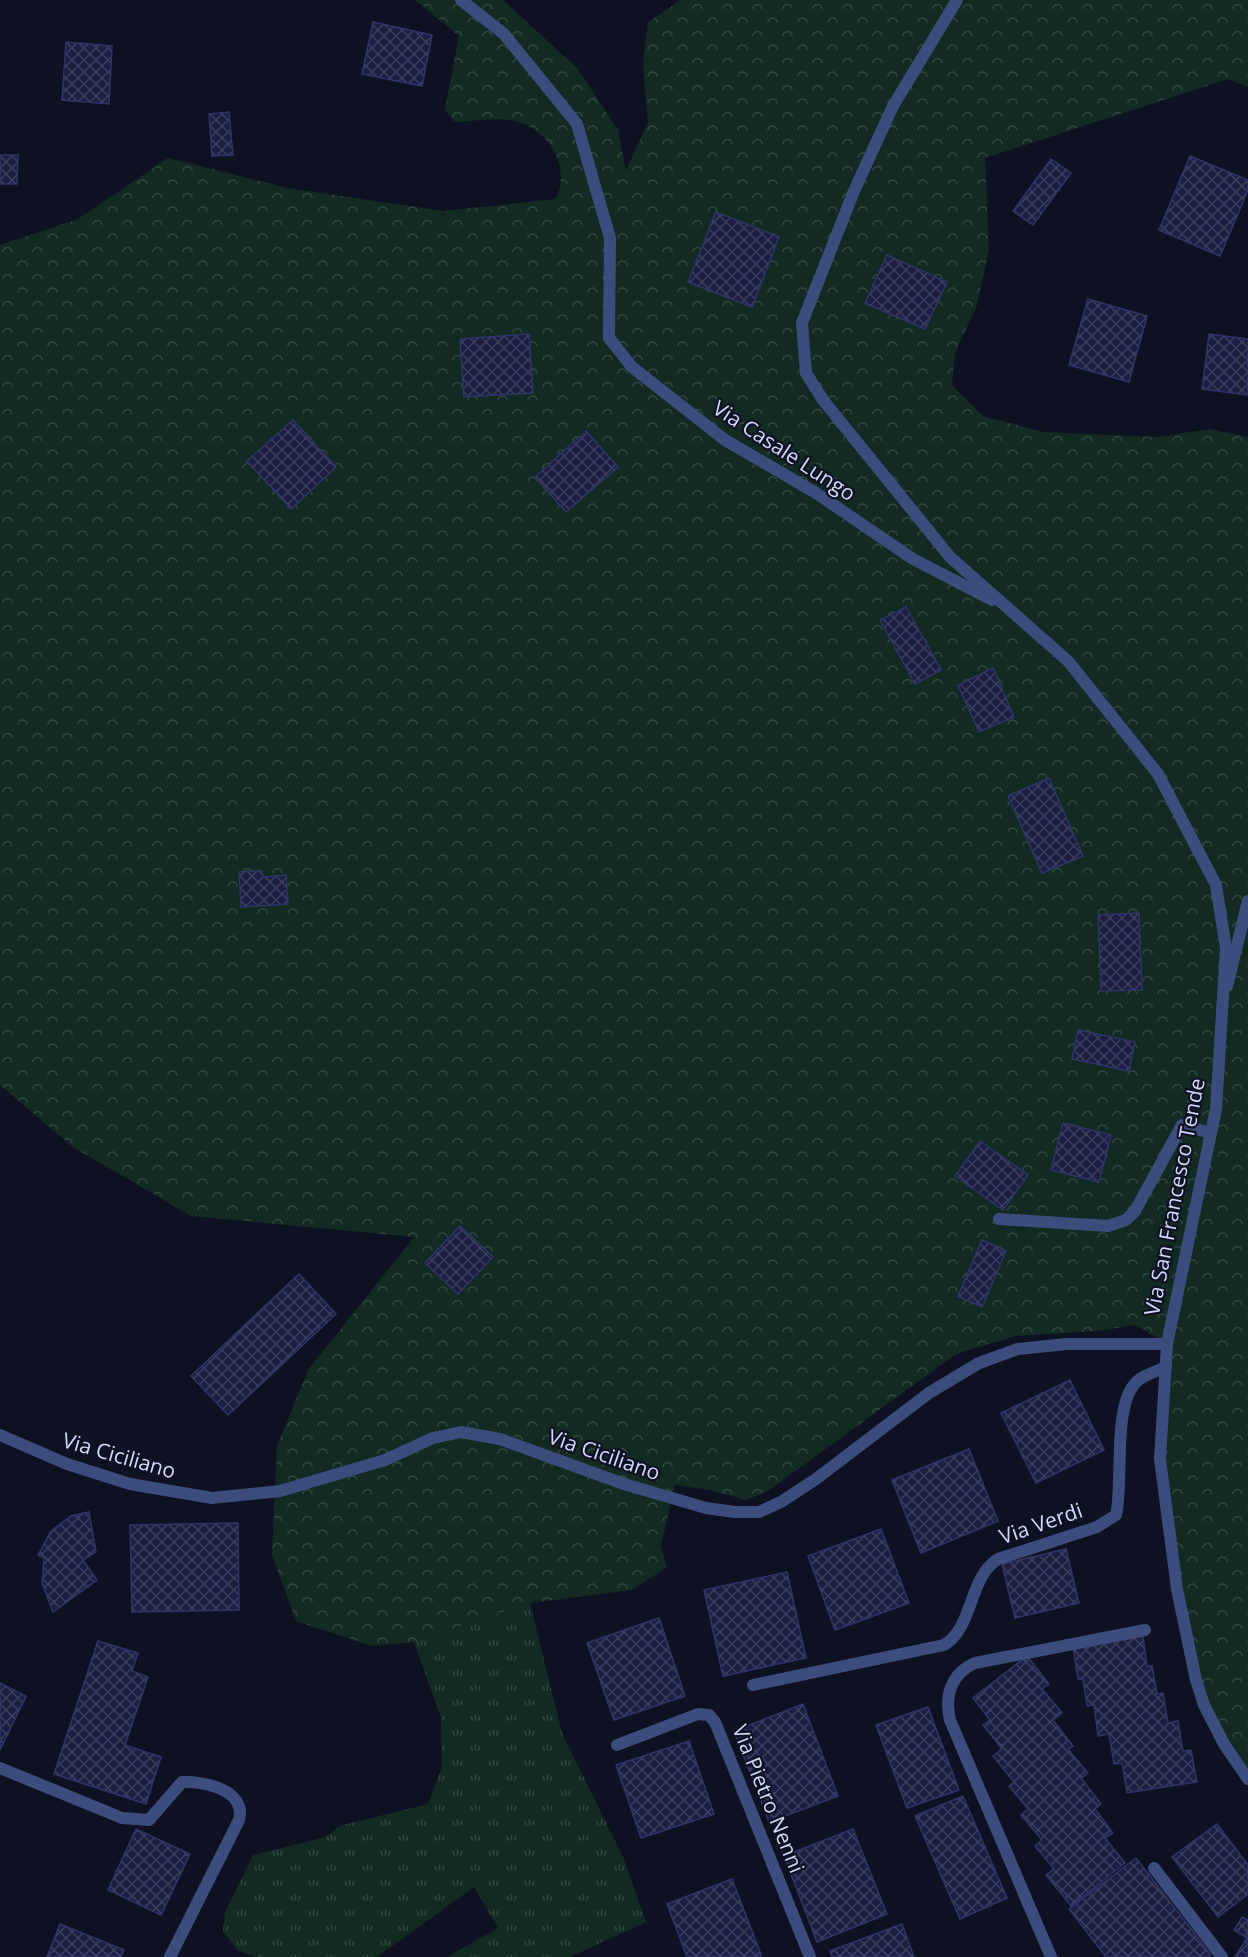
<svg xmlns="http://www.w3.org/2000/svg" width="1248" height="1957" viewBox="0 0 1248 1957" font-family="'Open Sans',sans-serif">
<defs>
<pattern id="grass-tufts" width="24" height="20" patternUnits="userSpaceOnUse" patternTransform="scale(1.5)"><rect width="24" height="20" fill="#122a22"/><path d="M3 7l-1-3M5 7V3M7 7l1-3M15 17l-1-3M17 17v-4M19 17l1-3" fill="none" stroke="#334843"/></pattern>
<pattern id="forest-crowns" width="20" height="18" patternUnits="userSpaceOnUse" patternTransform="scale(1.5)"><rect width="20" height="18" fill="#122a22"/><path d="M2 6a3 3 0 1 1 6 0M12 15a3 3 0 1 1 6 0" fill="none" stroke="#334843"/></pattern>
<pattern id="building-cross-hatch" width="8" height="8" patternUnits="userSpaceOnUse" patternTransform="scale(1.5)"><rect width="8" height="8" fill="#1c1f41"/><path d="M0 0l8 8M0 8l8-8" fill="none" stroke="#3c3f5d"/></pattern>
</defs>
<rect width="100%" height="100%" fill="#0e1121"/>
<!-- grass -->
<path fill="url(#grass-tufts)" d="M530 1603 562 1733 624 1859 646 1922 570 1957H447L498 1928 474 1887 377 1957H258L238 1951 223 1931 225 1912 253 1855 326 1837 339 1826 428 1804 442 1767 441 1718 414 1642Z"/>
<!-- forest -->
<path fill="url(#forest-crowns)" d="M415 0H503L577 68 618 130 626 171 648 122 643 65 648 22 681 0H1248V87L1228 79 985 158 989 250 977 305 955 353 952 385 983 416 1044 432 1158 437 1209 429 1248 437V1779L1204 1705 1162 1488 1167 1344 1136 1325 1097 1331 1016 1336 956 1354 768 1491 746 1500 710 1490 675 1485 661 1546 667 1567 632 1590 530 1603 414 1642 372 1646 296 1621 272 1555 277 1446 308 1370 414 1237 191 1216 73 1147 0 1085V245L78 219 168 158 288 188 443 211 556 199C572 165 547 126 510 120 492 117 471 122 454 122L445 109 459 36Z"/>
<!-- building -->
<g fill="url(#building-cross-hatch)" stroke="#2f356b" stroke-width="1.5">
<path d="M373 22 432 35 422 86 362 74Z"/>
<path d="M66 42 112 46 109 104 62 100Z"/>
<path d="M229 112 233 155 212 156 209 114Z"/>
<path d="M0 155H18L17 184H0Z"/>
<path d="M1190 156 1248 180V190L1220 256 1159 230Z"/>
<path d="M1051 159 1071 173 1033 225 1013 211Z"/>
<path d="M716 212 779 237 752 307 688 282Z"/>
<path d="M887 255 947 282 925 329 865 303Z"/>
<path d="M1088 299 1147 316 1129 382 1069 365Z"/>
<path d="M529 334 533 393 464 397 460 339Z"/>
<path d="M1209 334 1248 339V395L1202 389Z"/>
<path d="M293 420 336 467 291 509 247 461Z"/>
<path d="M586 431 618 467 566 512 535 477Z"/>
<path d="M906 607 941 670 915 684 880 620Z"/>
<path d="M993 668 1014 717 979 732 958 685Z"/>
<path d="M1049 778 1083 856 1042 873 1008 796Z"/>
<path d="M262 871 263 877 286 875 288 904 241 907 239 872Z"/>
<path d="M1139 913 1142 990 1101 991 1098 915Z"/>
<path d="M1078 1030 1135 1042 1129 1071 1072 1059Z"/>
<path d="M1063 1123 1111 1135 1099 1182 1051 1170Z"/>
<path d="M980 1141 1028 1175 1003 1210 955 1176Z"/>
<path d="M460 1226 493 1257 458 1294 425 1263Z"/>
<path d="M982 1240 1006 1251 982 1307 958 1296Z"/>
<path d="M299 1274 336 1314 228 1415 191 1376Z"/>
<path d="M1070 1380 1104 1450 1036 1483 1001 1413Z"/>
<path d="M969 1449 998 1521 921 1553 892 1480Z"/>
<path d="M89 1512 96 1552 83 1560 97 1580 53 1612 42 1583 44 1558 38 1555 51 1531 71 1516Z"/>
<path d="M238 1523 239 1610 132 1612 130 1525Z"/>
<path d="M881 1529 909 1603 835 1630 808 1556Z"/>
<path d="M1066 1549 1079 1603 1015 1618 1002 1564Z"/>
<path d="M787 1572 806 1658 723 1676 704 1590Z"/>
<path d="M659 1618 685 1696 614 1720 587 1643Z"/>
<path d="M1143 1636 1147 1666H1152L1157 1694 1163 1693 1168 1723 1178 1721 1183 1751 1191 1750 1197 1782 1127 1793 1122 1763 1114 1764 1109 1734 1098 1736 1094 1705 1087 1706 1083 1679H1078L1073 1647Z"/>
<path d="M98 1641 138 1653 132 1671 148 1677 125 1745 161 1757 146 1804 54 1774Z"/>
<path d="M1027 1656 1049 1684 1042 1689 1062 1713 1053 1720 1073 1746 1068 1749 1088 1773 1081 1778 1101 1804 1095 1809 1113 1833 1105 1838 1125 1863 1071 1906 1046 1875 1054 1869 1035 1846 1042 1840 1021 1815 1028 1809 1009 1786 1014 1782 993 1756 1002 1749 983 1725 990 1720 973 1698Z"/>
<path d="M0 1683 26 1696 0 1750Z"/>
<path d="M803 1704 838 1796 769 1822 734 1731Z"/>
<path d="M928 1707 959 1790 907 1808 876 1725Z"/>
<path d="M689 1741 714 1814 641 1838 616 1765Z"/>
<path d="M963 1796 1007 1898 960 1919 915 1816Z"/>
<path d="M1217 1824 1248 1865V1894L1218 1917 1172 1857Z"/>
<path d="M136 1829 190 1854 161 1915 108 1890Z"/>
<path d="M853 1829 887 1914 817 1942 784 1856Z"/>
<path d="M1136 1858 1211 1955 1208 1957H1106L1069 1909Z"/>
<path d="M732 1879 762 1957H687L667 1904Z"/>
<path d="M1242 1917 1248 1920V1957H1235L1247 1938 1234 1930Z"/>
<path d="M60 1924 124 1950 121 1957H47Z"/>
<path d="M902 1924 914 1957H832L830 1951Z"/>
</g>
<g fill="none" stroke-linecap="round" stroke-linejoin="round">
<!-- lane -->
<g stroke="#3c4d7d" stroke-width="12">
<path d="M1227 986 1248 901"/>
<path d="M999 1219 1108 1226 1126 1220 1135 1211 1182 1125 1211 1133"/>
<path d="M753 1685 944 1645C974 1627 968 1578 998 1559L1097 1527 1116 1515C1124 1483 1111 1398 1140 1379 1147 1374 1157 1371 1166 1367"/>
</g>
<!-- street -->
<g stroke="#3c4d7d" stroke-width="12">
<path d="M461 0 504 34 577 124 610 238 609 338 632 367 725 440 816 493 913 559 992 600"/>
<path d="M957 0 893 106 854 191 802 323 806 373 823 400 950 557 1068 661 1158 774 1216 885 1226 948 1216 1109 1167 1344 1160 1459 1177 1589 1196 1680 1204 1705 1224 1744 1248 1779"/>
<path d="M0 1435 67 1464 130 1484 212 1498 280 1491 385 1460 433 1438 461 1432 500 1439 624 1484 706 1508 735 1512H759L781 1502 816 1479 929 1393 979 1363 1018 1349 1067 1344H1167"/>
<path d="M617 1745 698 1714 709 1715 715 1722 810 1957"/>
<path d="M0 1768 122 1818 149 1820 182 1782C204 1781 247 1790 239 1820L170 1957"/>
<path d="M1154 1868 1222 1957"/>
<path d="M1051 1957 950 1720C944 1695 952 1673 975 1663L1145 1630"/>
</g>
</g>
<g text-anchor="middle" stroke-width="4.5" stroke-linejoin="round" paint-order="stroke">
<!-- street labels -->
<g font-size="21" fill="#d1d9fc" stroke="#0e1121">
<text transform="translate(784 451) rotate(33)" y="7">Via Casale Lungo</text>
<text transform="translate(1175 1197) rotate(-79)" y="7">Via San Francesco Tende</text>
<text transform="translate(604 1455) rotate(19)" y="7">Via Ciciliano</text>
<text transform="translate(119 1456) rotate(16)" y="7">Via Ciciliano</text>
<text transform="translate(1041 1524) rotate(-19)" y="7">Via Verdi</text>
<text transform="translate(768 1799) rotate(68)" y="7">Via Pietro Nenni</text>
</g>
</g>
</svg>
